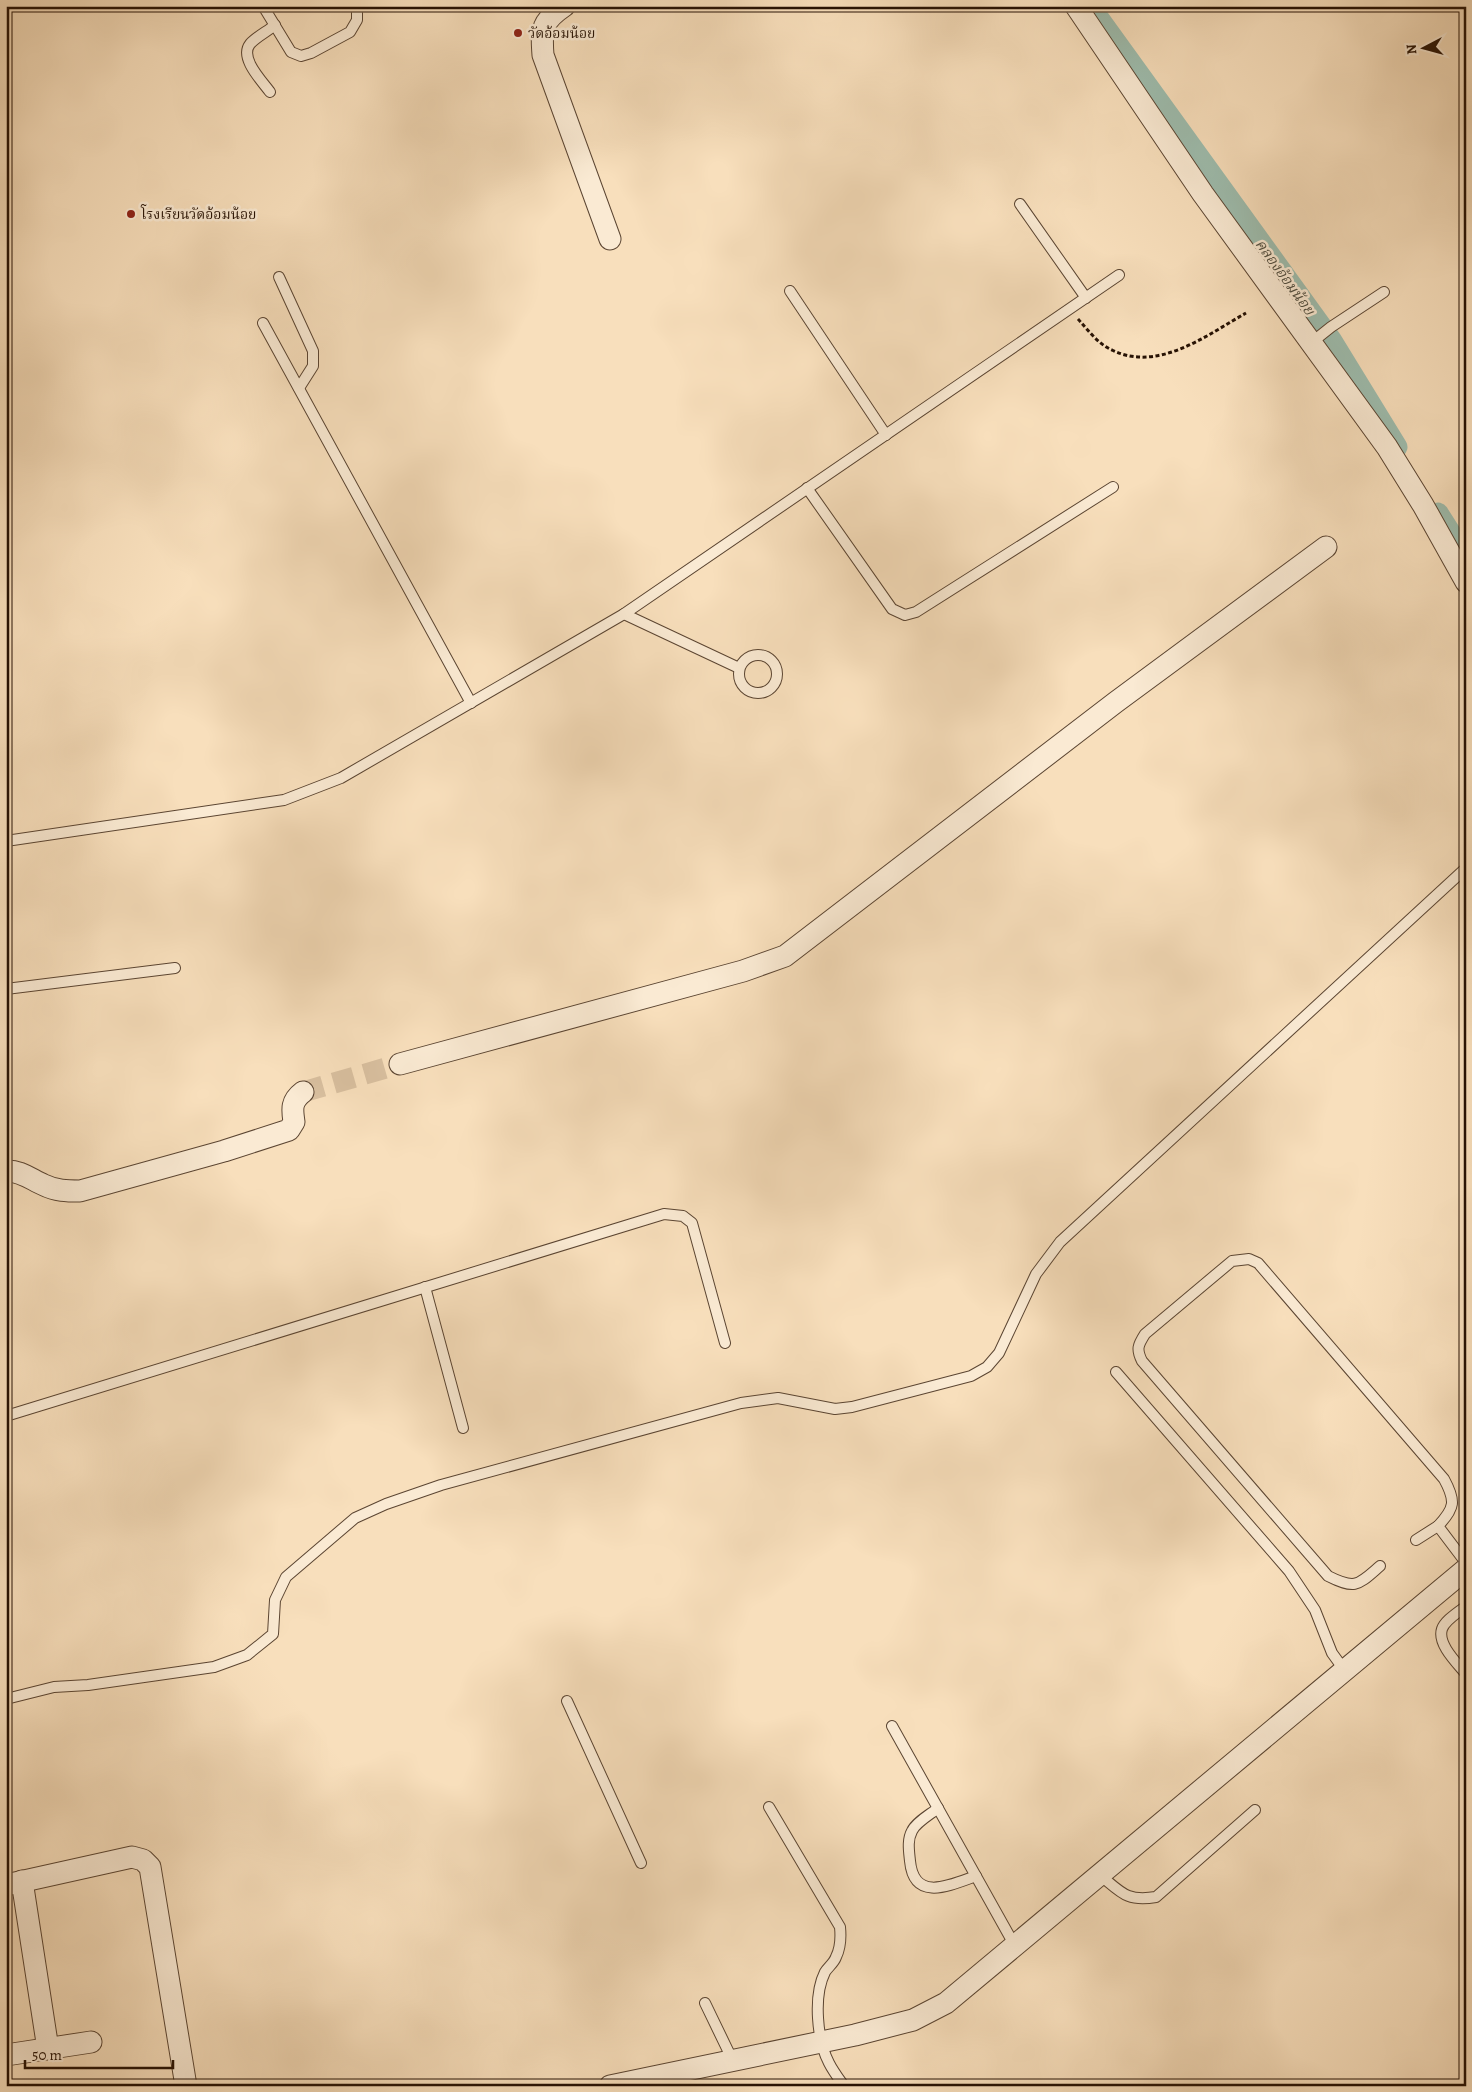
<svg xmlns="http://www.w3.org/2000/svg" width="1472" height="2092" viewBox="0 0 1472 2092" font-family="Alegreya,'Noto Serif Thai',serif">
<rect width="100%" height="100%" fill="#f8dfbc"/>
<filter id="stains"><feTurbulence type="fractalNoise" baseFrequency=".004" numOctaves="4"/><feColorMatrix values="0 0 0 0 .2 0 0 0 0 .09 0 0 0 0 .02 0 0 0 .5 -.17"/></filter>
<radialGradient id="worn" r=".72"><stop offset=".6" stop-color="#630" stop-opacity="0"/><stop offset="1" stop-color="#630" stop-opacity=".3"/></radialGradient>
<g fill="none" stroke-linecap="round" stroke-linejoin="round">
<!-- canal -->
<g stroke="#9ebdae" stroke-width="21">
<path d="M1090 6 1332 341 1397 447"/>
<path d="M1438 513 1466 557"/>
</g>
<!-- minor-tunnel -->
<path stroke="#d9c0a0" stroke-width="21" stroke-dasharray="21 11" stroke-linecap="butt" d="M303 1092 400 1064"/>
<defs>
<g id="service">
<path d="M263 6 291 52 301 56 311 53 350 32 357 20V6"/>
<path d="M270 92C262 81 239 58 250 44 256 37 268 31 275 25"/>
<path d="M1020 204 1086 298"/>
<path d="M279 277 313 351V366L299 388"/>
<path d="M790 291 886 435"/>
<path d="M263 323 471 703"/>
<path d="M1311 343 1331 327 1384 292"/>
<path d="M807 488 892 609 905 615 916 612 1113 487"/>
<path d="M624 614 739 668"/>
<circle cx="758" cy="674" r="19"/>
<path d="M6 841 284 800 341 778 624 614 1119 275"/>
<path d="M6 989 175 968"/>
<path d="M425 1287 463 1428"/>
<path d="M1116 1372 1289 1571 1315 1610 1332 1653 1345 1671"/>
<path d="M6 1416 664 1214 683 1216 692 1223 725 1343"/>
<path d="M1416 1540 1438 1526"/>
<path d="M1380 1566C1358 1585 1356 1590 1328 1576L1142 1361C1136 1349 1138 1345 1145 1334L1232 1261 1249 1259 1258 1263 1444 1479C1456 1501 1455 1508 1438 1526L1466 1563"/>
<path d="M1466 1606C1459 1612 1445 1620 1442 1629 1437 1644 1457 1663 1466 1674"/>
<path d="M6 1699 54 1687 88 1685 214 1667 247 1655 273 1634 275 1600 286 1577 355 1518 386 1504 441 1485 741 1403 778 1398 835 1409 852 1407 971 1376 987 1367 999 1353 1036 1274 1060 1242 1466 868"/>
<path d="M567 1701 641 1863"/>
<path d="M892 1726 1015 1946"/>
<path d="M769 1807 840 1927C841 1937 841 1947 836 1957 834 1963 828 1967 825 1972 813 1996 817 2040 829 2063 833 2071 839 2079 844 2086"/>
<path d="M938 1808C931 1814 916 1822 912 1831 907 1840 909 1851 910 1861 914 1903 951 1885 976 1876"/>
<path d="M1100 1875C1121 1892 1126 1902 1156 1897L1255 1810"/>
<path d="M705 2003 733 2061"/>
</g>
<g id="minor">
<path d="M564 6C542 21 541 29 543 55L610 239"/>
<path d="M1076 6 1203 194 1387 447 1423 505 1466 582"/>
<path d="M400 1064 743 971 785 956 1116 702 1326 547"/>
<path d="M6 1171C20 1170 32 1180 44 1185 56 1191 67 1191 80 1191L224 1151 289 1130 294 1122C292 1109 291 1101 303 1092"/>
<path d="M22 1881 48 2049"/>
<path d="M6 1885 132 1857 143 1860 150 1867 186 2086"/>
<path d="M6 2055 91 2042"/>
<path d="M610 2086 855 2035 913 2020 946 2003 1466 1569"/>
</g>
</defs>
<!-- service casing -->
<use href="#service" stroke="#5b4532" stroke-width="12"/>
<!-- minor casing -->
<use href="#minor" stroke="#5b4532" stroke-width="23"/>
<!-- path -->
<path stroke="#271204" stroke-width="3" stroke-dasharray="4 2.5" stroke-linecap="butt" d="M1078 319C1088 330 1098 344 1112 350 1158 373 1207 335 1246 313"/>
<!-- service -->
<use href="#service" stroke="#faead3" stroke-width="10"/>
<!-- minor -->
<use href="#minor" stroke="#faead3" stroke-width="21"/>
</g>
<!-- markers -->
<g fill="#8f2418" stroke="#faead3" stroke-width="2">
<circle cx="518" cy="33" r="5"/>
<circle cx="131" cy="214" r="5"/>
</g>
<g text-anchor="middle" stroke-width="5" stroke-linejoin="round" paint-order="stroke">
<!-- poi labels -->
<g font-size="14" fill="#271204" stroke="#faead3" text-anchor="start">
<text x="528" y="38">วัดอ้อมน้อย</text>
<text x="141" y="219">โรงเรียนวัดอ้อมน้อย</text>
</g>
<!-- water labels -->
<g font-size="15" font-style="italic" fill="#514e40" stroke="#faead3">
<text transform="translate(1285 277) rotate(54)" y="5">คลองอ้อมน้อย</text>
</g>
</g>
<!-- margin -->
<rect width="1472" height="2092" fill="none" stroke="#f8dfbc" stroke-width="25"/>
<rect x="8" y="8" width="1457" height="2077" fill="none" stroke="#271204" stroke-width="2.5"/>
<rect x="12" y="12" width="1447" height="2067" fill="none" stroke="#271204"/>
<!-- north arrow -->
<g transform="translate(1424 48) rotate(264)" stroke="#faead3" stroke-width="4" paint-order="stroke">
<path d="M0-4L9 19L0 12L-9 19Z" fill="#271204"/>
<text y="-8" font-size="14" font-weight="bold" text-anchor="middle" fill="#271204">N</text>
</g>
<!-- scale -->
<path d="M25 2060v8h148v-8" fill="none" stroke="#271204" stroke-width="2.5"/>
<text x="32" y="2060" font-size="15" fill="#271204" stroke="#faead3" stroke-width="4" paint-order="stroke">50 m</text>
<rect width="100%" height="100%" filter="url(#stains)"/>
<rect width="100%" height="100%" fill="url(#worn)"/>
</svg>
